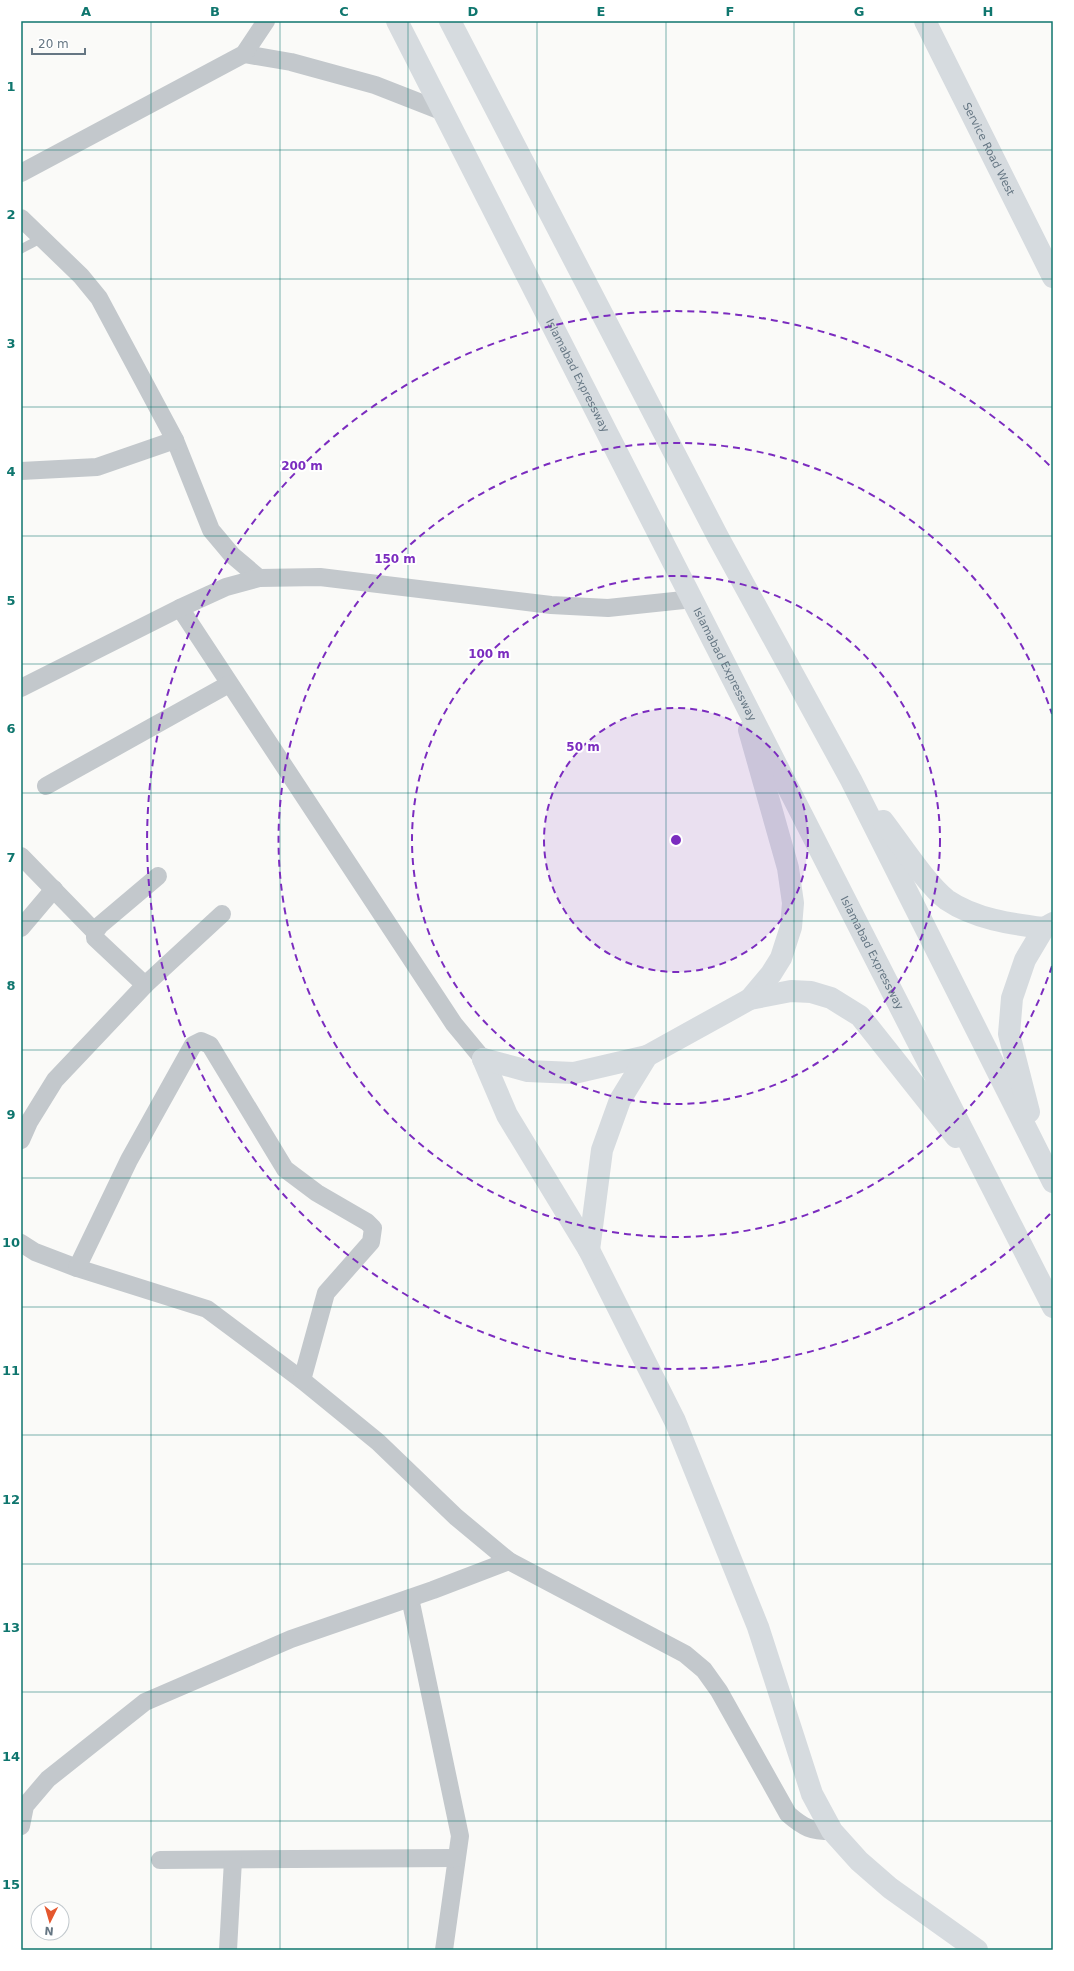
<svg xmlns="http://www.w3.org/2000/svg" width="1074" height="1971" viewBox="0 0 1074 1971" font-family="'DejaVu Sans',sans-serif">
<rect width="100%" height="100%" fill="#fafaf8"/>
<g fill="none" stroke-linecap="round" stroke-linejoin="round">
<!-- lane -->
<path stroke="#c3c8cc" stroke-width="9" d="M21 249 42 238"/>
<!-- street -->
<g stroke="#c3c8cc" stroke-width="18">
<path d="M244 54 291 62 375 85 444 112"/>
<path d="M21 173 244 54 266 21"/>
<path d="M21 218 81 276 99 298 175 440 211 530 232 555 259 578"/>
<path d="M21 471 97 467 175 440"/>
<path d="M180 608 454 1024 483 1059"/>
<path d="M21 688 180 608 226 587 259 578 320 577 551 605 608 608 693 599"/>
<path d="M46 786 229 684"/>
<path d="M21 856 95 932V938L145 985"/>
<path d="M21 928 54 889"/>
<path d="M95 932 100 925 158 876"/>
<path d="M21 1140 29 1122 55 1080 145 985 222 914"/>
<path d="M21 1243 35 1252 77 1268 207 1309 302 1380 378 1442 456 1517 509 1561 685 1654 704 1670 719 1691 788 1814C804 1828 811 1831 832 1831"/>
<path d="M77 1268 129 1160 193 1045 201 1041 210 1045 285 1169 317 1193 367 1222 373 1228 371 1242 326 1293 302 1380"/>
<path d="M410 1598 460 1836 444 1950"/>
<path d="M21 1826 25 1806 48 1779 145 1702 291 1639 433 1590 509 1561"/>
<path d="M160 1860 456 1858"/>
<path d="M228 1950 233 1860"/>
</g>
<!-- secondary -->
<g stroke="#d6dbdf" stroke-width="22">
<path id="s1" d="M925 21 1053 277"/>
<path d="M483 1059 507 1115 589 1250 675 1421 758 1627 812 1794 832 1831 859 1861 890 1888 977 1950"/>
</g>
<!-- highway -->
<g stroke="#d6dbdf" stroke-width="22">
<path id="s2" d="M397 21 1053 1307"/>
<path d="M450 21 718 537 851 780 1053 1182"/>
<path d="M749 730 788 868 793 903 791 927 781 958 771 974 750 999"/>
<path d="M883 821C900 843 927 885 947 900 975 919 1011 924 1044 928"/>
<path d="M483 1059 528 1071 574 1073 647 1056"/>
<path d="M1029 1112 1009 1034 1012 998 1025 960 1044 928 1053 923"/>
<path d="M589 1250 602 1150 620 1100 647 1056 750 999 791 991 811 992 831 998 860 1016 956 1137"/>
</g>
</g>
<!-- grid -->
<path fill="none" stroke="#0f766e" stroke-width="1" stroke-opacity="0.55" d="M151 21V1950M280 21V1950M408 21V1950M537 21V1950M666 21V1950M794 21V1950M923 21V1950M21 150H1053M21 279H1053M21 407H1053M21 536H1053M21 664H1053M21 793H1053M21 921H1053M21 1050H1053M21 1178H1053M21 1307H1053M21 1435H1053M21 1564H1053M21 1692H1053M21 1821H1053"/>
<!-- distance rings -->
<circle cx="676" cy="840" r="132" fill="#7b2cbf" fill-opacity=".12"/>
<g fill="none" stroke="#7b2cbf" stroke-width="2" stroke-dasharray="7 5">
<circle cx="676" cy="840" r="132"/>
<circle cx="676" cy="840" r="264"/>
<path d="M1052 966A397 397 0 1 1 1052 714"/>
<path d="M1050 1214A529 529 0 1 1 1050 466"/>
</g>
<g text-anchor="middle" stroke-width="4" stroke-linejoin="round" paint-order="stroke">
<!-- street labels -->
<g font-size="11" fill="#657683" stroke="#fff">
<text dy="4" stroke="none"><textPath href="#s1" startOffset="143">Service Road West</textPath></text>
<text dy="4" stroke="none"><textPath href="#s2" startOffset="398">Islamabad Expressway</textPath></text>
<text dy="4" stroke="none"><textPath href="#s2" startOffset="722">Islamabad Expressway</textPath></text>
<text dy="4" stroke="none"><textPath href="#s2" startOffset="1046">Islamabad Expressway</textPath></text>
</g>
</g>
<circle cx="676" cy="840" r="6" fill="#7b2cbf" stroke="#fff" stroke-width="2"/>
<g font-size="12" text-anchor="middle" font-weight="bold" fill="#7b2cbf" stroke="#fff" stroke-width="4" stroke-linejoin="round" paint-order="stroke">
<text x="302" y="470">200 m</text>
<text x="395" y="563">150 m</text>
<text x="489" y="658">100 m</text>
<text x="583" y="751">50 m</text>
</g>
<!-- border -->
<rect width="1074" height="1971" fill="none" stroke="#ffffff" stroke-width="44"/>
<!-- north arrow -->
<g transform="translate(50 1921) rotate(185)"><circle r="19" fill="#ffffff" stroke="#c1c8cd"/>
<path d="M0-3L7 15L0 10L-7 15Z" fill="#e4572e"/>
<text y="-6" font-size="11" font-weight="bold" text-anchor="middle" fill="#657683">N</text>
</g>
<!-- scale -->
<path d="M32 48v6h53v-6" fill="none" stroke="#657683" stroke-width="2"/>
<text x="38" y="48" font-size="12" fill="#657683" stroke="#ffffff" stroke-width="3" paint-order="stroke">20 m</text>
<rect x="22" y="22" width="1030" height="1927" fill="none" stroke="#0f766e" stroke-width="1.5"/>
<g font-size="13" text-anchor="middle" font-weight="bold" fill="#0f766e">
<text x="86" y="16">A</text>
<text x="215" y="16">B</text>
<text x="344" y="16">C</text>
<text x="473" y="16">D</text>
<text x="601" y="16">E</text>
<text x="730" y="16">F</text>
<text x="859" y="16">G</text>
<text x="988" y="16">H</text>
<text x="11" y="91">1</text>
<text x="11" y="219">2</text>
<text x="11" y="348">3</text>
<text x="11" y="476">4</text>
<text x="11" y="605">5</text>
<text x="11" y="733">6</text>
<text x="11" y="862">7</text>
<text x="11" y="990">8</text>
<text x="11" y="1119">9</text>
<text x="11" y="1247">10</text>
<text x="11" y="1375">11</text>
<text x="11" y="1504">12</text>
<text x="11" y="1632">13</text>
<text x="11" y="1761">14</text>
<text x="11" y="1889">15</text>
</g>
</svg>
